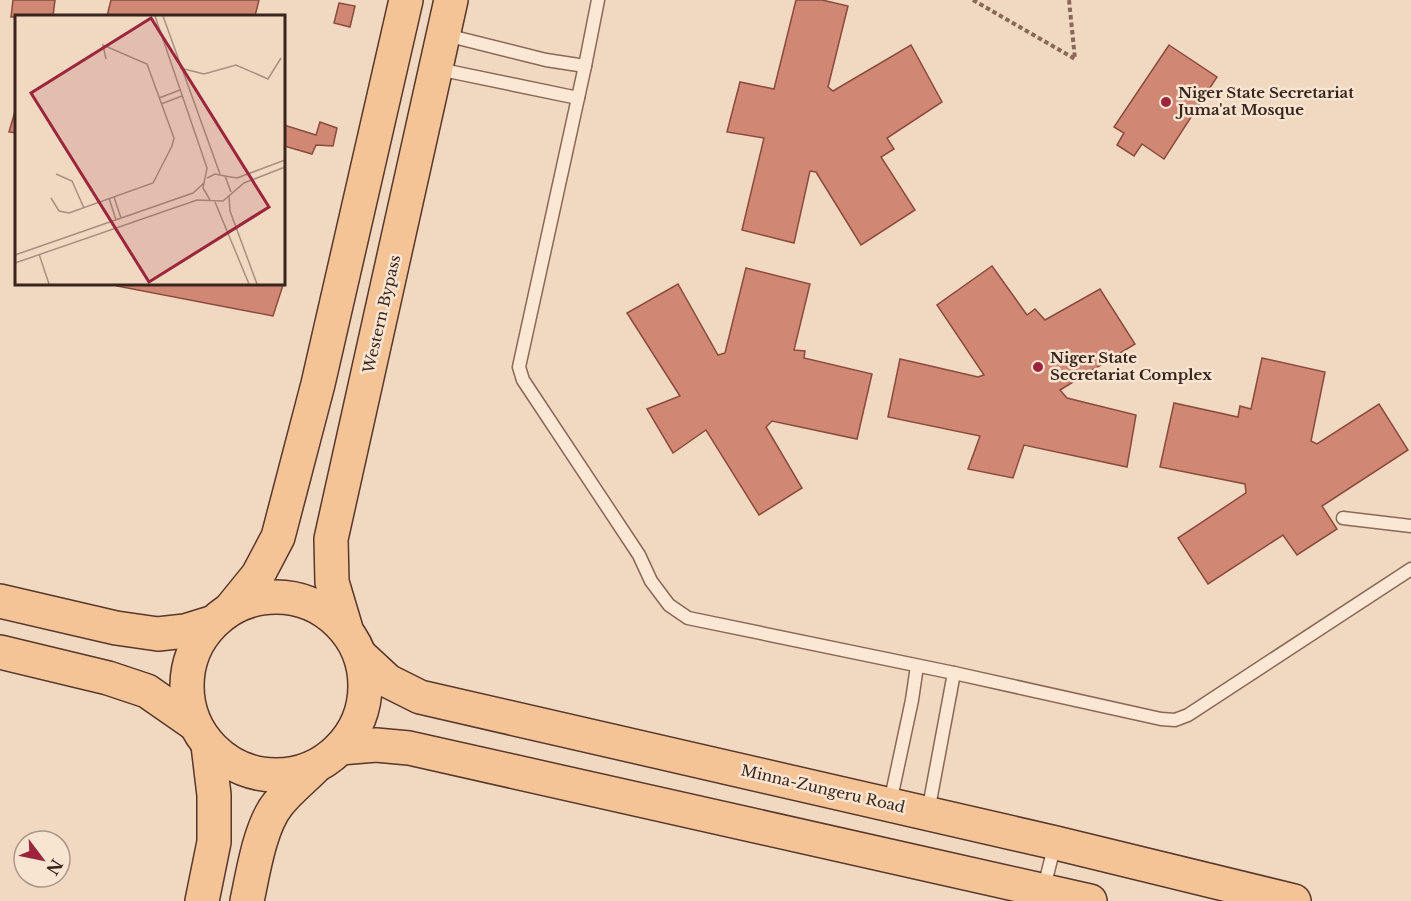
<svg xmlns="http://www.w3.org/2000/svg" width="1411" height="901" viewBox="0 0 1411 901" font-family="'Libre Baskerville',serif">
<rect width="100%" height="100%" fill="#f0d8c1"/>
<!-- building -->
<g fill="#d08875" stroke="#8b4b3c" stroke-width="1.5">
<path d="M13 0H55L53 16 11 17Z"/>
<path d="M111 0H259L255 16H107Z"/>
<path d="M796 0H822L848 6 828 87 833 91 911 45 942 102 887 138 894 149 881 157 915 210 861 245 816 172 810 171 794 243 742 230 764 138 727 132 740 82 774 89Z"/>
<path d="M339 3 355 6 350 27 334 23Z"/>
<path d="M1169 45 1217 77 1164 159 1142 144 1134 156 1117 145 1124 133 1114 127Z"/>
<path d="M16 108V133L9 132Z"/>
<path d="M320 122 337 128 333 146 316 145 312 154 284 146V125L316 135Z"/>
<path d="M992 266 1027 315 1035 309 1045 320 1100 289 1135 344 1060 390 1067 398 1136 415 1127 467 1024 445 1013 478 968 469 980 436 888 417 900 359 978 377 984 375 937 305Z"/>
<path d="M746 268 810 284 794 350 805 351 804 358 872 374 857 439 772 421 766 427 802 488 759 515 706 430 673 453 647 409 680 396 627 313 678 284 718 355 725 353Z"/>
<path d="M118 284H277L283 285 273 316 117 286Z"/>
<path d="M1262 358 1325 372 1311 441 1317 444 1379 404 1408 450 1322 506 1337 529 1297 555 1283 535 1208 584 1178 538 1246 493 1245 484 1160 467 1174 403 1238 417 1240 406 1251 409Z"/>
</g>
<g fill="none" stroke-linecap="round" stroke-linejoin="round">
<defs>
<g id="service">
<path d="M598 0 585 66 519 367 523 380 639 555 651 581 669 605 688 618 954 673 1161 719 1175 720 1188 715 1411 569"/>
<path d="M446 35 546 60 585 66"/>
<path d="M438 69 578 98"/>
<path d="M1343 518 1411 526"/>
<path d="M890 803 912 700 917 666"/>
<path d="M928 812 954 673"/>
<path d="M1043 891 1055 844"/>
</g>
<g id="primary">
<circle cx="276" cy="686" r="89"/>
<path d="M0 601 116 628 158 634 185 631 211 623"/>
<path d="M232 607 258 575 278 537 318 384 406 0"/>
<path d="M346 629 332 582 331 539 451 0"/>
<path d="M0 652 108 678 147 691 193 723"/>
<path d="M361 656 388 681 420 697 1056 843 1294 901"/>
<path d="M340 748 376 745 409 748 1090 901"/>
<path d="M202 901 214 842V795L208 745"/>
<path d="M247 901C253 873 260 826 278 804 288 791 303 779 314 768"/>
</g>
</defs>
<!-- service casing -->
<use href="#service" stroke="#8a6857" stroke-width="15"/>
<!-- primary casing -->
<use href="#primary" stroke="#58372c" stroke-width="36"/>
<!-- path -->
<path stroke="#8a6857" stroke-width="4" stroke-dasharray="4.5 3" stroke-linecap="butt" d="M973 0 1075 59 1069 0"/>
<!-- service -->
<use href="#service" stroke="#fae7d4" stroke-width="12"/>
<!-- primary -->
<use href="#primary" stroke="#f5c496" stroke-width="33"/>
</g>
<!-- markers -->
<g fill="#9c253e" stroke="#f7e4d1" stroke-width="2">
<circle cx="1166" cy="102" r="6"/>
<circle cx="1038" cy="367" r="6"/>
</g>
<g text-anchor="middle" stroke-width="5" stroke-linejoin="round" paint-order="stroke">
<!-- poi labels -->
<g font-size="15" font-weight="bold" fill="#39251d" stroke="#f7e4d1" text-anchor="start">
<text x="1178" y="98">Niger State Secretariat<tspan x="1178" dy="17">Juma'at Mosque</tspan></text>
<text x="1050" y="363">Niger State<tspan x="1050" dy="17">Secretariat Complex</tspan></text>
</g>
<!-- street labels -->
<g font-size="15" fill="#39251d" stroke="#f7e4d1">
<text transform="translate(382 314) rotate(-77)" y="5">Western Bypass</text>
<text transform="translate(823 789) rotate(13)" y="5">Minna-Zungeru Road</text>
</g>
</g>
<!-- overview -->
<g transform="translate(15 15)">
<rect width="270" height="270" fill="#f0d8c1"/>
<path fill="none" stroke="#a7907f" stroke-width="1.5" d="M140 1 192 153 188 173 195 185M148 1 205 159M165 53 189 59 221 50 253 64 266 43M144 83 165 75M146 89 167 81M41 159 57 166 69 193M210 161 222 163 270 145M192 163 200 159 210 161 216 177M214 181 215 196 242 269M99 182 106 203M36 183 44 196 54 198 138 168 157 131 159 123 132 49 88 30 91 44M94 183 101 205M200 187 234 269M24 239 34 269M0 240 178 178 189 168M0 248 182 185 208 186 229 168 270 152"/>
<path fill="#9c253e" fill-opacity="0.15" stroke="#9c253e" stroke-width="3" d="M136 3 254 192 134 267 16 78Z"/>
<rect width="270" height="270" fill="none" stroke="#39251d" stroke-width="3"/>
</g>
<!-- north arrow -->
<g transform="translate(42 859) rotate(122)"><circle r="28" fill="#f7e4d1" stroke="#ab9889" stroke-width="1.5"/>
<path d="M0-4.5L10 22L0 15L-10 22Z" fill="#9c253e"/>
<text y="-9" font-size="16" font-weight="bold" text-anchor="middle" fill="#39251d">N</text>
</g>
</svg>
